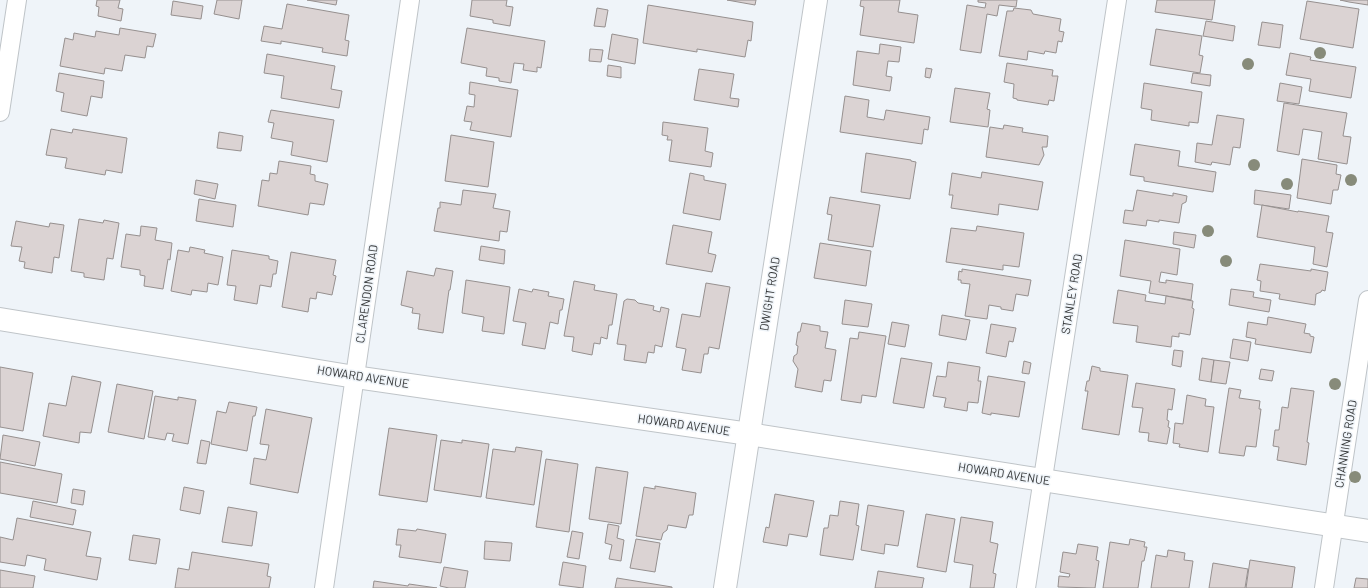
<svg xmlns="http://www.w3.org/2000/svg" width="1368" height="588" viewBox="0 0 1368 588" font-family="Barlow,sans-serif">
<rect width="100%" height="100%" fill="#eff4f9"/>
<!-- building -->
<g fill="#dbd3d3" stroke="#96908f">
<path d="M97 0H120L118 8 123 9 121 21 98 16 99 7 96 6Z"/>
<path d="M217 0H242L239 19 214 14Z"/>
<path d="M307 0H337L336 5Z"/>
<path d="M472 0H507L506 6 513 7 510 26 493 23V20L470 16Z"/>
<path d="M727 0H756L755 5Z"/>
<path d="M861 0H900L898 12 918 15 914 43 860 35 864 7 860 6Z"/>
<path d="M978 0H1017L1016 7 999 5 997 16 987 14 981 53 960 50 967 5 985 8 986 3 978 2Z"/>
<path d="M1157 0H1215L1212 20 1155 12Z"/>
<path d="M1340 0H1368V5L1349 2Z"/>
<path d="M173 1 203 6 201 19 171 15Z"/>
<path d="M1307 1 1359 9 1353 48 1300 39Z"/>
<path d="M287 4 349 15 345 40 349 41 347 56 322 52 323 48 281 41V44L261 41 264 26 282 29Z"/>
<path d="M648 5 753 22 751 41 748 40 745 57 697 49V52L643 43Z"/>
<path d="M597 8 608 10 605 27 594 26Z"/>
<path d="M1014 8 1031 10 1033 14 1061 19 1059 31 1064 32 1062 42 1058 41 1056 53 1045 51 1044 54 1028 51 1027 60 999 56 1007 11H1013Z"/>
<path d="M1206 21 1235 26 1233 41 1203 36Z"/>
<path d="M1262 22 1283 25 1280 48 1258 45Z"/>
<path d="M120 28 156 34 153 47 147 46 145 58 125 55 122 71 105 68 104 74 60 66 65 38 73 40 74 33 95 37 96 31 119 35Z"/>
<path d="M467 28 545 41 541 68 537 67V72L523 70 524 64 514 63 511 83 499 81V78L486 76 487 68 461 63Z"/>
<path d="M1156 29 1202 36 1199 55 1203 56 1200 73 1150 65Z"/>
<path d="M612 34 638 39 635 64 608 59Z"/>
<path d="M880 44 901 47 899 62 888 61 886 76 892 77 890 91 853 85 857 51 879 54Z"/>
<path d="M590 49 603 50 601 62 589 61Z"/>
<path d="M1290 53 1311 57 1310 60 1356 67 1351 98 1309 91 1311 79 1286 75Z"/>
<path d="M267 54 335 66 331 89 342 91 339 108 281 98 284 76 264 73Z"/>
<path d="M1007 63 1053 70 1052 76H1058L1054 101 1049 100 1048 105 1017 100V99L1013 98 1014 84 1004 82Z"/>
<path d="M608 65 621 67V78L607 76Z"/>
<path d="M926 68 932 69 930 78 925 77Z"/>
<path d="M699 69 734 74 730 98 739 99 738 107 694 100Z"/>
<path d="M59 73 104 81 102 98 91 96 87 116 61 111 64 93 56 91Z"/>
<path d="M1193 73 1211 75 1210 86 1191 83Z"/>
<path d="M470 82 518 90 511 137 470 130 472 122 464 121 467 106 474 107 475 95 469 94Z"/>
<path d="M1144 83 1202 92 1198 123 1189 122V126L1151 120 1152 110 1141 108Z"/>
<path d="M1280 83 1302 87 1299 104 1277 101Z"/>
<path d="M955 88 990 93 987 109 990 110 988 127 950 122Z"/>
<path d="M845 96 869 100 867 117 884 120 886 110 930 117 928 130 924 129 922 144 840 132Z"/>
<path d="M1284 103 1347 113 1343 136 1351 137 1347 164 1318 159 1322 132 1303 129 1299 155 1277 151Z"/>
<path d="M271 110 334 120 327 162 291 155 293 142 271 138 274 123 268 122Z"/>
<path d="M1217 115 1244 119 1240 148 1233 147 1230 165 1212 162 1211 165 1195 162 1197 143 1212 145Z"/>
<path d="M663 122 708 128 705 151 713 153 711 167 669 161 672 140H667L668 136 662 135Z"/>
<path d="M1004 125 1023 128 1022 132 1048 136 1047 147H1042L1044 155 1039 165 986 157 990 127 1003 129Z"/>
<path d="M51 129 72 133 73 129 127 138 122 173 106 170 105 175 65 168 67 158 46 155Z"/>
<path d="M219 132 243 136 241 151 217 148Z"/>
<path d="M451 135 494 142 488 187 445 181Z"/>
<path d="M1135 144 1180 151 1178 166 1216 172 1213 192 1144 181V177L1130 175Z"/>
<path d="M866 153 911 160V161L916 162 910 199 861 192Z"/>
<path d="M1302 159 1337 165 1336 174 1341 175 1338 190H1333L1331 204 1297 198Z"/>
<path d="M279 161 311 166 310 174 315 175V181L328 184 324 205 310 203 308 215 258 206 262 180 269 181 270 173 277 174Z"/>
<path d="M982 172 1043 182 1038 210 999 204 998 215 951 208 953 195H949L952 173 981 178Z"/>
<path d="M690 173 704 176V180L726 184 720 220 683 213Z"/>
<path d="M196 180 218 184 215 199 194 194Z"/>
<path d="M463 190 496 194 493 208 510 211 507 232 500 231 499 241 434 231 438 208H440V202L461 205Z"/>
<path d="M1137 190 1173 196V193L1187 196 1186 202 1182 204 1179 223 1159 220V222L1147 220 1146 226 1123 223 1125 210 1133 211Z"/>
<path d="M1255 190 1291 195 1289 209 1254 204Z"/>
<path d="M830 197 880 205 873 247 828 240 832 215 827 214Z"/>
<path d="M199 199 236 205 233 227 196 221Z"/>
<path d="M1262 205 1298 212V211L1329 216 1326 232 1333 233 1327 267 1313 264 1315 247 1257 237Z"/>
<path d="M79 219 103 223 104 220 119 223 113 259 107 258 104 280 84 277V273L71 271Z"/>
<path d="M16 221 49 227 50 223 64 225 59 258 54 257 52 273 24 268 25 262 19 261 22 247 11 246Z"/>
<path d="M673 225 712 232 708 253 716 255 712 272 666 264Z"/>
<path d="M141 226 157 228 155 240 172 243 170 260 168 259 163 289 144 286 145 276 140 275V270L121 267 126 234 140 236Z"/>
<path d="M977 226 1024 233 1019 267 1003 265V270L946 262 951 228 976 231Z"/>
<path d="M1174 232 1196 235 1194 248 1173 244Z"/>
<path d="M1125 240 1180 249 1177 275 1161 272 1159 282 1166 283V280L1193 284 1191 300 1149 293 1151 281 1120 276Z"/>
<path d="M820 243 871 251 866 286 814 278Z"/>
<path d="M481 246 505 250 504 264 479 260Z"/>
<path d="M190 247 205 250 204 253 223 257 218 285 208 283 207 292 192 290 191 295 171 291 178 250 189 252Z"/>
<path d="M232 250 269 256V259L278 261 276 274H273L271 287 260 285 257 304 234 300 236 286 227 285Z"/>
<path d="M291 252 336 260 333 275 336 276 332 295 317 292 316 299 310 298 308 312 282 307Z"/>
<path d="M1260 264 1311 271V269L1328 272 1325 291 1322 290 1321 292 1316 294 1315 305 1279 299 1280 294 1260 291 1261 281 1257 280Z"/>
<path d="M436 268 453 271 450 290H449L443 333 418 329 420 314 412 313 413 308 401 305 407 271 434 276Z"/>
<path d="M962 269 1031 280 1028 296 1016 294 1013 311 1001 309V307L989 305 987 319 965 316 970 284 961 283V280H958L959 271 962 272Z"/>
<path d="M466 280 510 287 504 334 482 331 484 317 462 313Z"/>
<path d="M574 281 595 285 594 290 617 294 612 325H609L607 339 601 337 600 344 594 343 592 355 572 351 574 337 564 336Z"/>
<path d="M706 283 730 287 719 349 709 347 708 354H704L701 373 682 370 686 349 676 347 682 314 700 317Z"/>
<path d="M519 289 532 292 533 289 549 292 548 296 564 299 562 310H560L558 324 550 322 545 349 522 345 526 323 513 321Z"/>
<path d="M1231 289 1254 292 1253 297 1271 300 1269 312 1229 305Z"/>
<path d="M1118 290 1146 295 1145 301 1165 304 1166 296 1193 301 1192 308 1194 309 1190 335 1179 333V337L1172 336 1171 347 1136 342 1138 326 1113 323Z"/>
<path d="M627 299 635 300 638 303 654 306 653 310 660 312 661 307 669 309 662 347 655 345 654 353 648 352 646 363 624 360 626 345 617 344 624 301Z"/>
<path d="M845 300 872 304 868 327 842 324Z"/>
<path d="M942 315 970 320 966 340 939 335Z"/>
<path d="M1268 317 1306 324 1304 333 1310 334V336L1314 337 1311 353 1255 344 1256 339 1246 337 1248 322 1267 325Z"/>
<path d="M892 322 909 325 905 347 888 344Z"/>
<path d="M802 323 820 326V331L828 332 825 348 836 350 831 381 824 380 822 392 795 387 798 369 793 361 794 356 797 354 798 346 796 345 798 332H800Z"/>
<path d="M991 324 1016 328 1013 342 1009 341 1006 357 986 353Z"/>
<path d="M859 332 886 336 876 397 862 395 861 403 841 400 850 338 858 339Z"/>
<path d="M1233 339 1251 342 1248 361 1230 358Z"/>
<path d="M1174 350 1183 351 1181 367 1172 365Z"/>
<path d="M901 358 932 363 924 408 893 403Z"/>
<path d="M1202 358 1214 360 1211 382 1199 380Z"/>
<path d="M1214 360 1230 362 1226 384 1211 382Z"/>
<path d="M1024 361 1031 363 1029 374 1022 373Z"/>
<path d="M948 362 980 367 978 381H981L978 403 968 402 967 411 944 407 946 398 933 396 937 376 946 377Z"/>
<path d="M1092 366 1100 368V371L1128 375 1119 435 1082 429 1088 391H1085L1087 381H1089Z"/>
<path d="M0 367 33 373 23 431 0 427Z"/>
<path d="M1261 369 1274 371 1272 381 1259 379Z"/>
<path d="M72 376 101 382 91 433 80 432 79 443 43 436 49 403 66 406Z"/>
<path d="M988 376 1025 382 1019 417 991 413V415L982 413Z"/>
<path d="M1136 383 1175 389 1172 410 1168 409 1167 420 1169 421 1168 427 1170 428 1167 444 1148 441 1149 433 1139 432 1143 408 1132 407Z"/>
<path d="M117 384 153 391 144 439 108 432Z"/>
<path d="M1229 388 1241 390 1239 398 1260 401 1259 409H1261L1256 447 1246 446 1244 456 1219 453Z"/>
<path d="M1291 388 1314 391 1307 442 1309 443 1306 465 1277 460 1279 447 1273 446 1275 430H1279L1282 407 1288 408Z"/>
<path d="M1187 395 1206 399 1205 406 1214 407 1208 452 1179 447 1180 444 1173 443 1175 423 1183 424Z"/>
<path d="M155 396 178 400V397L196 400 188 444 172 441 174 434 167 433 165 440 148 437Z"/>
<path d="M229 402 257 407 255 416H253L247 451 211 444 217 411 226 413Z"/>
<path d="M266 409 312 418 298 493 250 484 254 458 266 460 269 445 260 444Z"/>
<path d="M389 428 437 435 427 502 379 495Z"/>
<path d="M3 435 40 442 35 466 0 459Z"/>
<path d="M201 440 210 442 206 464 197 463Z"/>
<path d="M441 440 462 443V440L489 444 481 497 434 490Z"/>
<path d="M516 447 542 451 534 505 486 498 493 449 515 452Z"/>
<path d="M546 459 578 464 569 532 536 527Z"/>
<path d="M0 462 62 474 57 503 0 493Z"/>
<path d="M596 467 628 472 621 524 589 519Z"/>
<path d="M655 486 696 493 693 515H689L686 528 668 525 667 530 663 533 661 540 636 536 644 487 655 489Z"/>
<path d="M184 487 204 491 200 514 180 510Z"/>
<path d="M73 489 85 491 83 505 71 503Z"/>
<path d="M775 494 814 501 807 537 789 534 787 546 763 542 766 527 769 528Z"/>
<path d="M33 501 76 510 73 525 30 517Z"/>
<path d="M840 501 859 504 856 525 859 526 853 560 820 555 824 528H828L830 515 838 516Z"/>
<path d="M868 505 904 511 898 546 885 544 884 554 861 550Z"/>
<path d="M228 507 257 512 252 546 222 542Z"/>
<path d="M926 514 955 519 946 572 917 567Z"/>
<path d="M961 517 993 522 990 542 998 544 993 573 996 574 994 588H970L973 565 954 562Z"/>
<path d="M17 518 91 532 86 556 101 558 97 580 44 570 46 559 27 555 25 566 0 562V537L13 540Z"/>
<path d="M608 524 619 526 617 538 624 540 621 561 609 559 612 545 605 543Z"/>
<path d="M398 529 416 531 417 529 446 534 441 563 399 557 401 545H396Z"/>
<path d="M572 531 583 533 579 559 567 557Z"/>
<path d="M133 535 160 539 156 564 129 560Z"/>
<path d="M636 539 660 543 655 572 630 568Z"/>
<path d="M1130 539 1145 542 1144 547H1147L1144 561H1142L1138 588H1103L1110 542 1129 545Z"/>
<path d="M485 541 512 543 510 561 484 559Z"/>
<path d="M1078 544 1098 547 1096 560 1099 561 1095 588 1058 587 1059 576 1069 577 1070 574 1060 572 1063 552 1076 554Z"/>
<path d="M1168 550 1185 553 1184 560 1193 561 1189 588H1151L1156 555 1167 557Z"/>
<path d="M192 552 269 564 267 576 271 577 269 588H175L178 568 189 570Z"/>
<path d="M1250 560 1295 567 1292 588H1246Z"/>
<path d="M563 562 586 566 583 588 559 585Z"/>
<path d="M1213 563 1248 569 1245 588H1209Z"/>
<path d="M444 567 468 571 465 588H449L440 586Z"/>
<path d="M0 570 35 576 33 588H0Z"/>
<path d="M878 571 924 578 922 588H875Z"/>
<path d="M617 578 672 587V588H615Z"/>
<path d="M1356 578 1368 579V588H1354Z"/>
<path d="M374 581 408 586 409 584 437 588H373Z"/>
</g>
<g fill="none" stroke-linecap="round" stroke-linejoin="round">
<defs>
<g id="minor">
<path d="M0 112 17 0"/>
<path d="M324 588 410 0"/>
<path d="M1026 588 1117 0"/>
<path d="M1324 588 1368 300"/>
</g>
<g id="tertiary">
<path d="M0 319 355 377 749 434 1368 531"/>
<path d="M725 588 816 0"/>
</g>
</defs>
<!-- minor casing -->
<use href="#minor" stroke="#bfc4c8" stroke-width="20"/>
<!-- tertiary casing -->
<use href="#tertiary" stroke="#bfc4c8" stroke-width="24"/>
<!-- minor -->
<use href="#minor" stroke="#fff" stroke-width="18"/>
<!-- tertiary -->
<use href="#tertiary" stroke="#fff" stroke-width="22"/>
</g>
<!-- trees -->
<g fill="#878b7a">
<circle cx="1320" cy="53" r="6"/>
<circle cx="1248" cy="64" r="6"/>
<circle cx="1254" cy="165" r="6"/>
<circle cx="1351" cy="180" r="6"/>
<circle cx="1287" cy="184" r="6"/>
<circle cx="1208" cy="231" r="6"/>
<circle cx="1226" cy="261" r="6"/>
<circle cx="1335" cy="384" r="6"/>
<circle cx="1355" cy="477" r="6"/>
</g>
<g text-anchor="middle" stroke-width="3" stroke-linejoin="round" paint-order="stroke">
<!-- street labels -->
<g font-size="12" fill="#353738" stroke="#eff4f9">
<text transform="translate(367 294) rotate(-82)" y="4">CLARENDON ROAD</text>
<text transform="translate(770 294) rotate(-81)" y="4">DWIGHT ROAD</text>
<text transform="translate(1072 294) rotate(-81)" y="4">STANLEY ROAD</text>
<text transform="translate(363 377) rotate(9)" y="4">HOWARD AVENUE</text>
<text transform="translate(684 425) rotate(8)" y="4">HOWARD AVENUE</text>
<text transform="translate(1346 444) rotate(-81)" y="4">CHANNING ROAD</text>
<text transform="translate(1004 474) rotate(9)" y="4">HOWARD AVENUE</text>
</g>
</g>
</svg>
